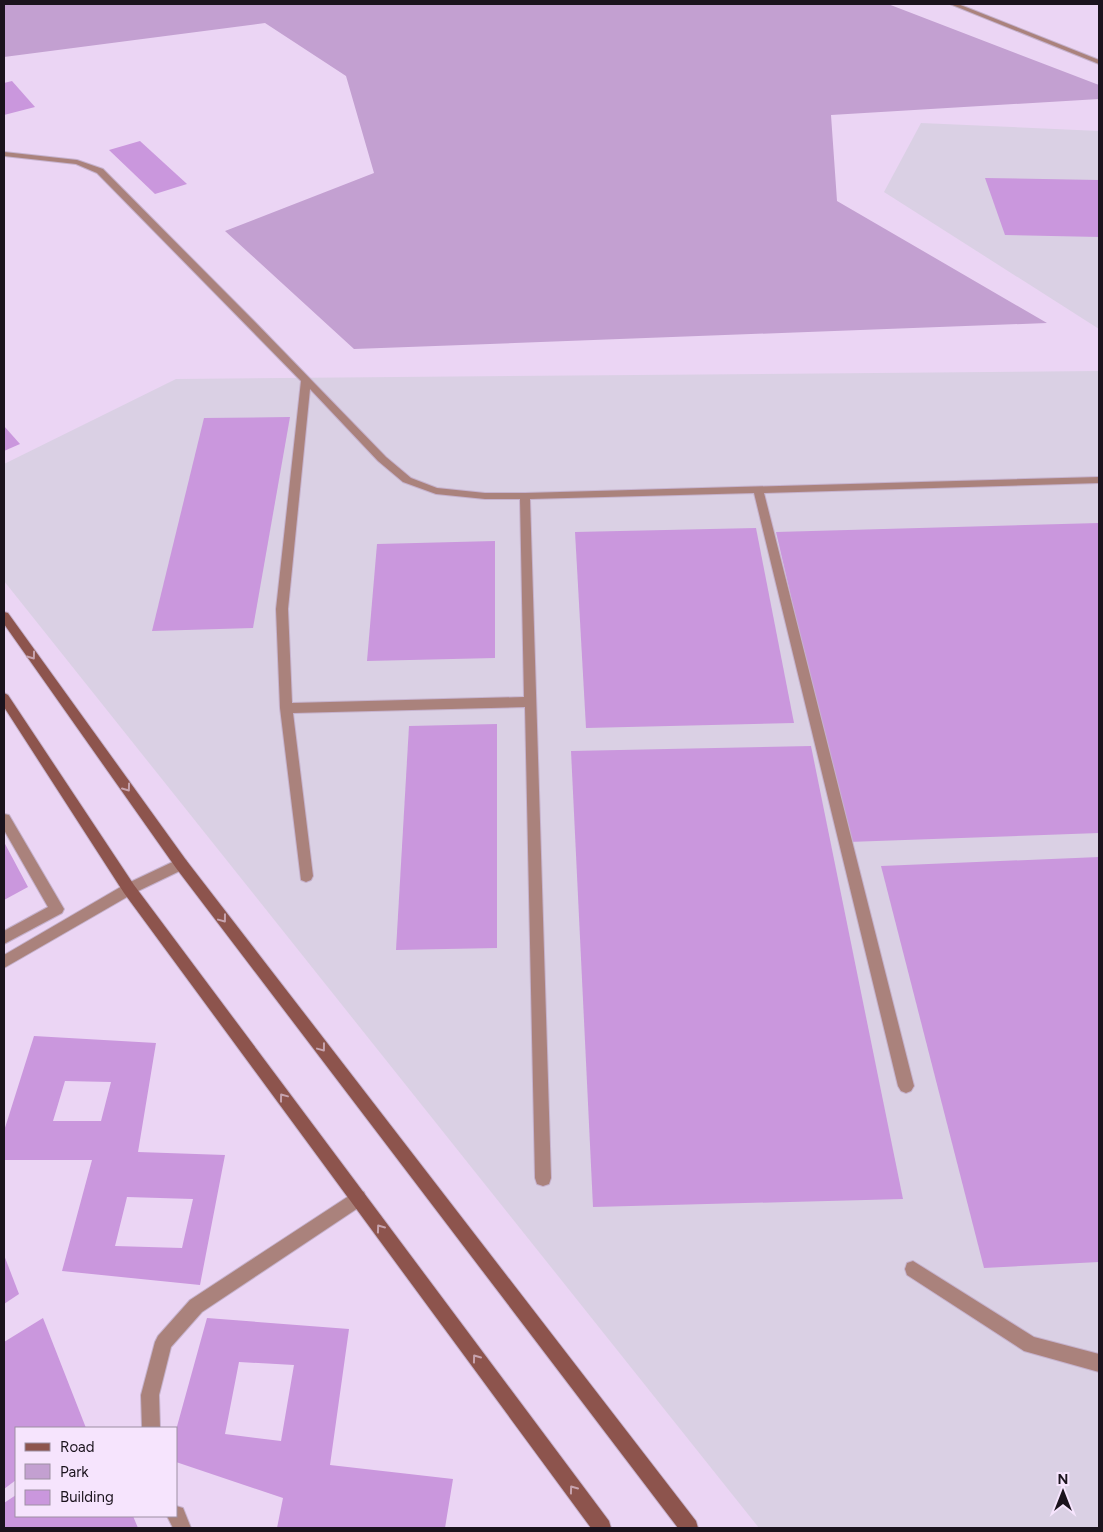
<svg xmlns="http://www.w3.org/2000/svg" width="1103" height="1532" viewBox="0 0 1103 1532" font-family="Figtree,sans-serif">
<rect width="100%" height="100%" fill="#ebd5f4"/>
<!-- industrial -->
<g fill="#dad0e4">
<path d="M921 123 1099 131V329L884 192Z"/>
<path d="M1099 371V1528H759L4 581V464L176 379Z"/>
</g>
<!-- green -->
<path fill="#c3a0d1" d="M4 4H888L1099 85V99L831 115 837 201 1047 323 354 349 225 231 374 173 346 76 265 23 4 57Z"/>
<!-- building -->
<g fill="#ca97dd" fill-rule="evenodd">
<path d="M12 81 35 107 4 115V83Z"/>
<path d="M140 141 187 184 155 194 109 150Z"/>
<path d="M985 178 1099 180V237L1005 235Z"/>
<path d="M290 417 253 628 152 631 204 418Z"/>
<path d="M4 426 20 444 4 451Z"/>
<path d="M1099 523V833L848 842 776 532Z"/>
<path d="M756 528 794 723 586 728 575 532Z"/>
<path d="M495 541V658L367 661 377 544Z"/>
<path d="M497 724V948L396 950 409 726Z"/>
<path d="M811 746 903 1199 593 1207 571 751Z"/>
<path d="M4 842 28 887 4 900Z"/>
<path d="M1099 857V1262L984 1268 881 866Z"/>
<path d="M34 1036 156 1043 138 1152 225 1155 200 1285 62 1271 92 1160H4V1131ZM65 1081 111 1082 101 1121H53ZM127 1197 193 1199 182 1248 115 1246Z"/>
<path d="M4 1255 19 1294 4 1304Z"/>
<path d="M43 1318 86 1428H16V1480L4 1489V1342Z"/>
<path d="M207 1318 349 1329 330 1465 453 1479 445 1528H277L283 1498 176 1462V1430ZM239 1362 294 1365 281 1441 225 1434Z"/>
<path d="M16 1495V1516H133L138 1528H4V1503Z"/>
</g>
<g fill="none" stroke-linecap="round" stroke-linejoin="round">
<defs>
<g id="lane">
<path d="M950 4H958L1099 60V64Z"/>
<path d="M4 152 77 160 103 169 256 323 386 457 411 478 437 488 485 493H525L1099 477V483L764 493 914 1086 911 1091 906 1093 901 1091 898 1086 754 493 530 499 551 1178 549 1184 543 1186 537 1184 535 1178 525 707 293 713 313 876 311 880 306 882 301 880 280 708 276 609 301 381 97 173 76 164 4 156ZM310 389 378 461 403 482 436 494 485 499H520L524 697 292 703 288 609Z"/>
<path d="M358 1190 364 1192 366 1198 364 1204 202 1312 171 1347 159 1395 160 1428H142L141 1395 155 1342 158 1336 190 1300Z"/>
<path d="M913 1261 1034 1337 1099 1354V1372L1024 1351 907 1275 905 1269 907 1263Z"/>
<path d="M176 1506 183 1508 191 1528H173L167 1516H176Z"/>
</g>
<g id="street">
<path d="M4 814 9 815 64 909 62 913 4 944V931L48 907 4 830Z"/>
<path d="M181 858 186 860 188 864 186 868 134 893 4 968V955L124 885Z"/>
</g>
<g id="secondary">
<path d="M4 612 8 613 186 860 696 1521 698 1528H678L176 868 4 624Z"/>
<path d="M4 693 8 695 134 885 609 1521 611 1528H591L124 893 4 707Z"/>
</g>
</defs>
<!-- lane casing -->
<use href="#lane" stroke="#c6b2cd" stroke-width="2"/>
<!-- street casing -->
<use href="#street" stroke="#c6b2cd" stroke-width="2"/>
<!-- secondary casing -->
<use href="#secondary" stroke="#c6b2cd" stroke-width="2"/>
<!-- lane -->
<use href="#lane" fill="#aa827c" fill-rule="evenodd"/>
<!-- street -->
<use href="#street" fill="#aa827c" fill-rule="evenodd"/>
<!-- secondary -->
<use href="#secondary" fill="#8d544d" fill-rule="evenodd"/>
</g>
<!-- one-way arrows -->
<defs><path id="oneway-chevron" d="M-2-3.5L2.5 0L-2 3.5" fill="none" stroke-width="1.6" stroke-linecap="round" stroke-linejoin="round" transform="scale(1.25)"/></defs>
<g stroke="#c7a3ae">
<use href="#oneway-chevron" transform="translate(32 656) rotate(54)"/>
<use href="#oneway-chevron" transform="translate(127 788) rotate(54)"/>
<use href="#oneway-chevron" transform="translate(223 919) rotate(53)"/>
<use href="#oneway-chevron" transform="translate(322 1048) rotate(53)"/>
<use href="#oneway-chevron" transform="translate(283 1097) rotate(-127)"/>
<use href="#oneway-chevron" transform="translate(380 1228) rotate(-126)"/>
<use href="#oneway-chevron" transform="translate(476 1358) rotate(-126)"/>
<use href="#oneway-chevron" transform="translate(573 1489) rotate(-126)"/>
</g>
<!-- border -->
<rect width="1103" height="1532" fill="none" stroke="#1b131d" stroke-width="10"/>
<!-- legend -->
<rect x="15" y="1427" width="162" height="90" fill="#f6e4fd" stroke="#9e90a3"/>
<rect x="25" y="1443" width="25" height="8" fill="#8d544d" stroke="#9e90a3"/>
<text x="60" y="1452" font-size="15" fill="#1b131d">Road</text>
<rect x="25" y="1464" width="25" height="15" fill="#c3a0d1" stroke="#9e90a3"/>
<text x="60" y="1477" font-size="15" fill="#1b131d">Park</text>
<rect x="25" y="1490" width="25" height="15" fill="#ca97dd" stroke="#9e90a3"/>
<text x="60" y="1502" font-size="15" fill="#1b131d">Building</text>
<!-- north arrow -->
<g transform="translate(1063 1492)" stroke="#f6e4fd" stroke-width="4" paint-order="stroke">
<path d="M0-4L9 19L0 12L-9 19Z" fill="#1b131d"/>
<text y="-8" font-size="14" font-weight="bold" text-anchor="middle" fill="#1b131d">N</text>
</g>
</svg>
